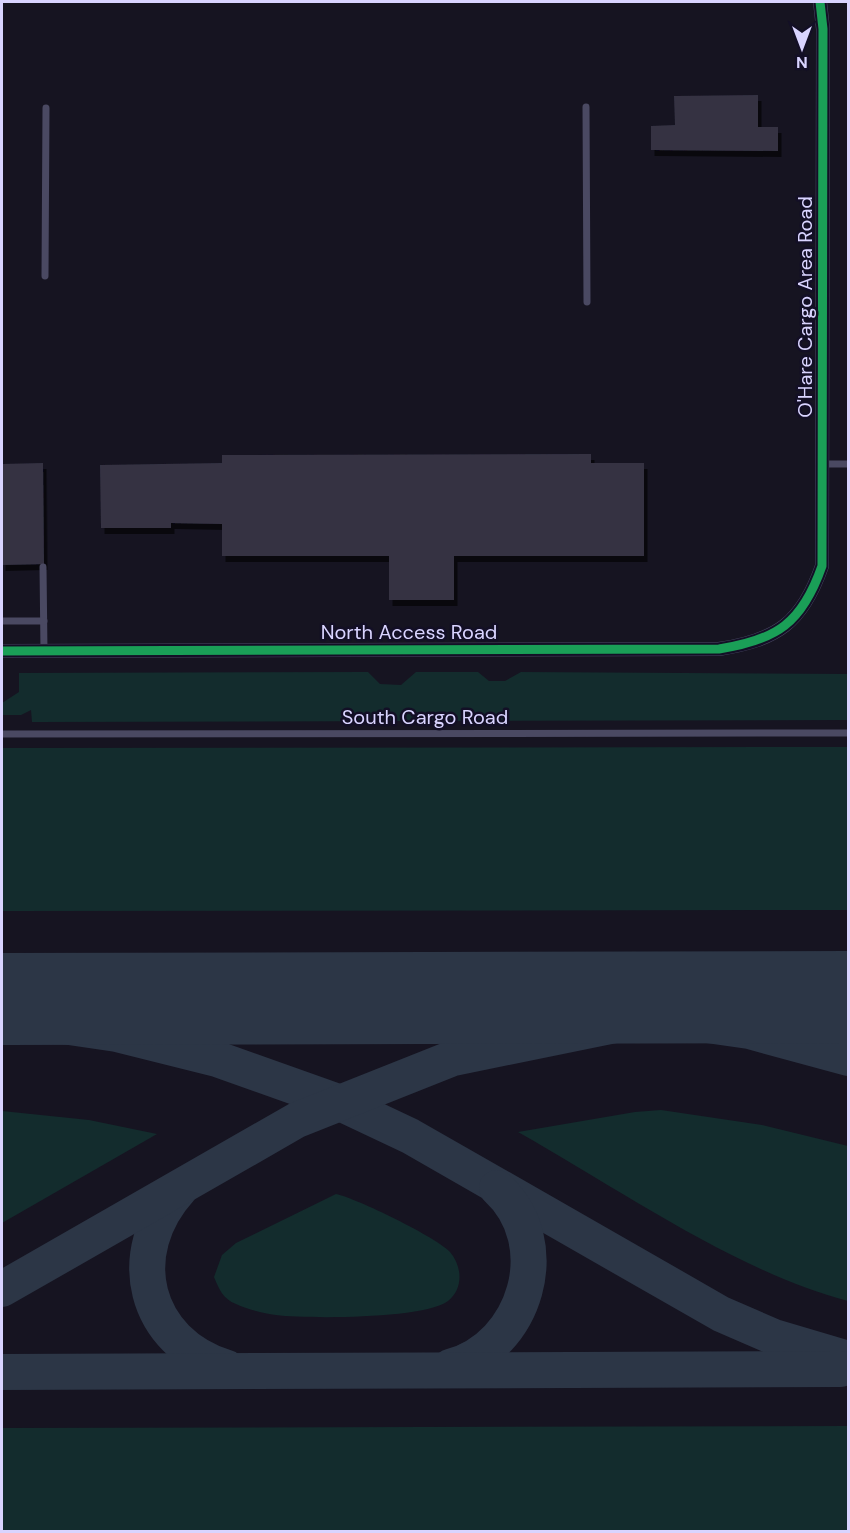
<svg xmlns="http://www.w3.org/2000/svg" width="850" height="1533" viewBox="0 0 850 1533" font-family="'DM Sans',sans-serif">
<defs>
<filter id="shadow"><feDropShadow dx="3.5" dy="6" stdDeviation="0" flood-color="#0009"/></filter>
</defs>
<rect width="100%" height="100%" fill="#161421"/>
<!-- green -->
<g fill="#132c2d">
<path d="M368 672 380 684 401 685 416 672H478L489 681H505L521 672 848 674V720L32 722 31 710 21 715H2V703L19 692V673Z"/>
<path d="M848 747V910L2 911V748Z"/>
<path d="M661 1110 762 1125 848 1146V1301C735 1271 621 1190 518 1132L635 1112Z"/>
<path d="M2 1111 89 1120 157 1134 2 1223Z"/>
<path d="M336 1194C356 1198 438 1238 450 1252 462 1266 464 1288 448 1301 424 1319 308 1319 276 1315 264 1314 247 1309 236 1304 223 1299 219 1289 214 1277L222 1255 236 1243Z"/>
<path d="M848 1426V1531H2V1428Z"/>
</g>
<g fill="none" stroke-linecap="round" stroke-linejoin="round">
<!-- taxiway -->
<g stroke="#2c3646" stroke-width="36">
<path d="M421 998 616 1014"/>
<path d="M2 1017 117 1034 217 1059 338 1102 410 1136 721 1314 774 1337 848 1359"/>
<path d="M700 1024 749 1031 848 1058"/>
<path d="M180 1189C122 1253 143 1342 227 1368"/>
<path d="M2 1289 297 1120 453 1058 649 1018 751 1005 848 1001"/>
<path d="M450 1367C526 1347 557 1243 497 1188"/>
<path d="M2 1372 841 1369"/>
</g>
<!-- runway -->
<path stroke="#2c3646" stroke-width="92" d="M2 999 848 997"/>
</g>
<!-- building -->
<g fill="#343243" filter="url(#shadow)">
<path d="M758 95V127H778V151L651 150V126L675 125 674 96Z"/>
<path d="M591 454V463H644V556H454V600H389V556H222V524L171 523V528H101L100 465 222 463V455Z"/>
<path d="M43 463 44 564 2 565V464Z"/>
</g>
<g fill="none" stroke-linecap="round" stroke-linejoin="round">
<!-- service -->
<g stroke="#4a4962" stroke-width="7">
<path d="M586 107 587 302"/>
<path d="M45 276 46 108"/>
<path d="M823 464H848"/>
<path d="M43 567 44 651"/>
<path d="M2 621H44"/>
<path d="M2 734 848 733"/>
</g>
<!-- minor -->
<path stroke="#4a4962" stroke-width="14" d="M2 651 719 649C777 640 802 623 822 566L823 29 820 2"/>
<defs>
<path id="cycleway" d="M2 651 719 649C777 640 802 623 822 566L823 29 820 2"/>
</defs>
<!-- cycleway casing -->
<use href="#cycleway" stroke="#130f26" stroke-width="13"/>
<!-- cycleway -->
<use href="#cycleway" stroke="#1a9f57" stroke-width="9"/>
</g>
<g text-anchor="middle" stroke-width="5" stroke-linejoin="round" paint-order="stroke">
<!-- street labels -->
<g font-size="20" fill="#d9d4ff" stroke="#130f26">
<text transform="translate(805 307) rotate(-90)" y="7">O'Hare Cargo Area Road</text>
<text x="409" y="639">North Access Road</text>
<text x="425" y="724">South Cargo Road</text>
</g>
</g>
<!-- border -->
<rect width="850" height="1533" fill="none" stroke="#d9d4ff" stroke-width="6"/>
<!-- north arrow -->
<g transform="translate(802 48) rotate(180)" stroke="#130f26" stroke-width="4.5" paint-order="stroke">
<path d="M0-4.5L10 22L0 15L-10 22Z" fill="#d9d4ff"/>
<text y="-9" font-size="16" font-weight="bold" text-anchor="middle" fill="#d9d4ff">N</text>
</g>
</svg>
